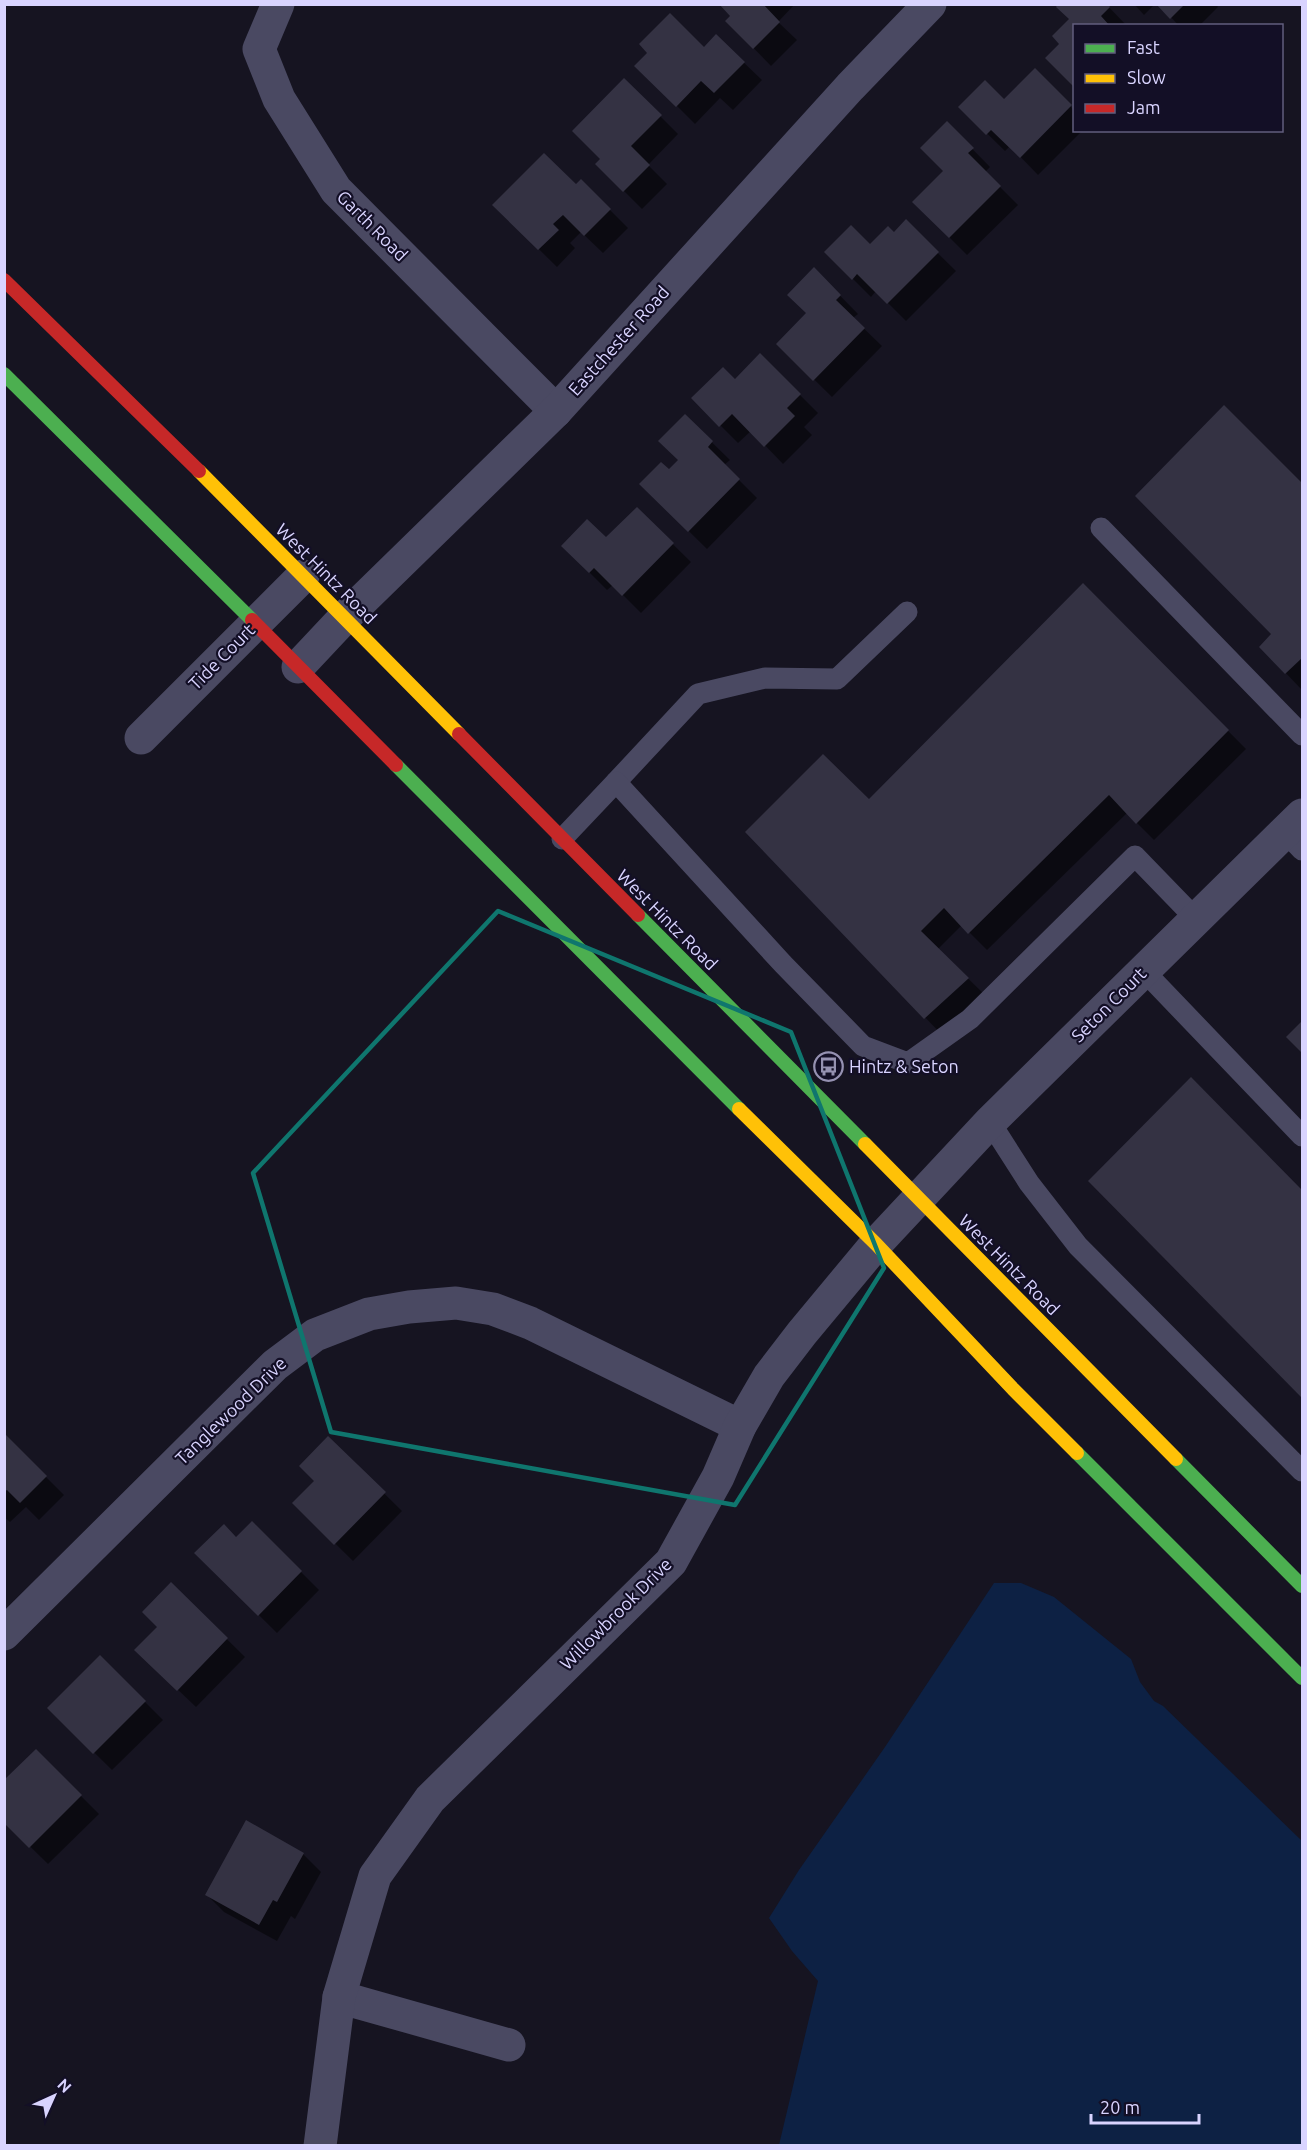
<svg xmlns="http://www.w3.org/2000/svg" width="1307" height="2150" viewBox="0 0 1307 2150" font-family="Ubuntu,sans-serif">
<rect width="100%" height="100%" fill="#161421"/>
<!-- water -->
<path fill="#0d2144" d="M994 1583H1021L1054 1597 1131 1659 1140 1682 1154 1701 1163 1706 1302 1841V2145H779L818 1981 792 1951 769 1918 799 1870 885 1747Z"/>
<!-- shadow -->
<g fill="#0007">
<path d="M795 4 778 22 797 40 771 66 727 21 733 16 721 5Z"/>
<path d="M1106 4 1127 26H1074V85L1047 58 1061 44 1071 19Z"/>
<path d="M1134 4H1155L1144 15Z"/>
<path d="M1159 4H1216L1218 7 1199 26H1179Z"/>
<path d="M716 36 762 80 733 110 720 98 695 124 637 66 704 49Z"/>
<path d="M1035 70 1074 110V130H1083L1038 175 1010 146 1005 151 960 107 1004 101Z"/>
<path d="M624 80 678 134 648 165 667 184 642 209 597 164 602 159Z"/>
<path d="M947 123 990 167 985 172 1018 205 967 255 914 202 945 171Z"/>
<path d="M581 181 628 228 603 253 581 232 570 243 575 248 557 267 494 205 576 186Z"/>
<path d="M906 222 956 271 906 321 876 291 871 297 826 252 870 246 894 234Z"/>
<path d="M814 269 858 314 853 318 882 346 832 397 778 344 808 313Z"/>
<path d="M760 355 818 413 804 427 812 435 783 464 751 431 738 443 693 398 735 381Z"/>
<path d="M1224 407 1302 485V690L1261 647 1273 634Z"/>
<path d="M685 416 730 460 724 465 757 498 707 549 641 484 669 471 679 460Z"/>
<path d="M637 509 691 562 641 613 613 585 607 590 563 546 607 539Z"/>
<path d="M1083 585 1246 749 1154 840 1127 813 987 950 962 925 938 949 986 996 943 1036 747 832 869 802Z"/>
<path d="M1191 1080 1302 1192V1396L1090 1181Z"/>
<path d="M4 1435 64 1495 39 1520 26 1507 10 1522 4 1517Z"/>
<path d="M328 1438 402 1511 353 1561 294 1503 315 1481Z"/>
<path d="M252 1523 319 1590 277 1633 196 1553 236 1539Z"/>
<path d="M171 1584 245 1657 196 1707 154 1667 159 1627Z"/>
<path d="M100 1657 163 1720 112 1770 49 1708Z"/>
<path d="M36 1751 99 1814 48 1864 4 1821Z"/>
<path d="M303 1854 321 1872 295 1919 291 1916 277 1941 224 1912 206 1894Z"/>
</g>
<!-- building -->
<g fill="#343243">
<path d="M719 4H763L780 22 753 49 725 21 730 16Z"/>
<path d="M1058 4H1108L1110 7 1101 16 1110 26H1074V87L1045 58 1059 44 1052 36 1069 19 1056 7Z"/>
<path d="M1156 4H1185L1170 19Z"/>
<path d="M670 13 704 47 716 34 745 62 714 93 701 81 676 107 634 66 647 53 639 44Z"/>
<path d="M1035 68 1072 105 1020 158 991 130 986 135 958 107 985 80 1004 99Z"/>
<path d="M624 78 662 115 631 146 650 165 623 192 595 164 600 159 572 131Z"/>
<path d="M947 121 974 148 968 153 1001 186 949 238 912 202 943 171 920 148Z"/>
<path d="M544 153 576 184 581 179 611 209 584 236 563 215 553 224 559 230 538 250 492 205Z"/>
<path d="M906 219 939 252 887 304 857 274 852 280 824 252 851 225 870 244 888 226 894 232Z"/>
<path d="M814 267 841 295 836 300 865 328 813 381 776 344 806 313 787 295Z"/>
<path d="M760 353 801 394 787 408 795 416 764 447 732 414 719 427 691 398 723 367 735 379Z"/>
<path d="M1224 405 1302 483V658L1285 674 1259 647 1271 634 1135 496Z"/>
<path d="M685 414 713 441 708 447 740 479 688 532 639 484 661 462 669 469 678 460 658 441Z"/>
<path d="M637 507 674 543 622 596 594 568 589 573 561 546 587 519 606 537Z"/>
<path d="M1083 583 1229 730 1136 824 1109 795 968 934 944 908 921 931 969 978 924 1019 745 832 823 754 869 799Z"/>
<path d="M1302 1021V1053L1286 1037Z"/>
<path d="M1191 1077 1302 1190V1398L1088 1181Z"/>
<path d="M4 1433 47 1476 20 1503 7 1490 4 1492Z"/>
<path d="M328 1436 386 1492 334 1545 292 1503 314 1481 299 1466Z"/>
<path d="M252 1521 302 1571 258 1616 194 1553 224 1524 236 1537Z"/>
<path d="M171 1582 228 1638 177 1691 134 1650 157 1627 142 1612Z"/>
<path d="M100 1655 146 1701 93 1754 47 1708Z"/>
<path d="M36 1749 82 1795 29 1848 4 1823V1780Z"/>
<path d="M246 1820 304 1853 277 1902 273 1900 259 1925 205 1895Z"/>
</g>
<g fill="none" stroke-linecap="round" stroke-linejoin="round">
<!-- lane -->
<g stroke="#4a4962" stroke-width="21">
<path d="M1101 528 1302 735"/>
<path d="M616 782 698 694 765 678 837 679 907 612"/>
<path d="M1285 832 1302 850"/>
<path d="M562 839 616 782 783 964 863 1046 908 1063 970 1019 1135 856 1196 919"/>
<path d="M1144 971 1302 1136"/>
<path d="M990 1122 1029 1183 1078 1246 1302 1471"/>
</g>
<!-- street -->
<g stroke="#4a4962" stroke-width="33">
<path d="M278 4 259 49 279 99 336 190 556 411"/>
<path d="M298 667 344 618 556 411 850 87 930 4"/>
<path d="M141 738 303 576"/>
<path d="M4 1634 275 1365 315 1335 369 1314 409 1307 456 1303 493 1309 530 1323 740 1426"/>
<path d="M339 1997 509 2045"/>
<path d="M320 2146 339 1997 375 1876 430 1799 671 1562 718 1477 740 1426 769 1376 802 1333 876 1244 990 1122 1302 815"/>
</g>
<!-- fast -->
<g stroke="#4caf50" stroke-width="14">
<path d="M4 374 252 620"/>
<path d="M396 765 739 1109"/>
<path d="M638 915 865 1144"/>
<path d="M1077 1453 1302 1678"/>
<path d="M1176 1459 1302 1586"/>
</g>
<!-- slow -->
<g stroke="#ffc107" stroke-width="14">
<path d="M199 471 459 734"/>
<path d="M739 1109 876 1244 1013 1389 1077 1453"/>
<path d="M865 1144 1176 1459"/>
</g>
<!-- jam -->
<g stroke="#c62828" stroke-width="14">
<path d="M4 280 199 471"/>
<path d="M252 620 396 765"/>
<path d="M459 734 638 915"/>
</g>
</g>
<!-- marked area -->
<path fill="none" stroke="#0f766e" stroke-width="4.5" stroke-linejoin="round" d="M498 911 791 1032 884 1268 735 1505 331 1432 253 1173Z"/>
<!-- icons -->
<defs>
<symbol id="bus-ring" viewBox="-11 -11 22 22"><circle r="9.5" fill="#130f26" stroke="#9591b1" stroke-width="1.5"/><path d="M-5-6H5V4H4V6H2V4H-2V6H-4V4H-5ZM-3.5-4V0h7V-4ZM-3.5 1.2v1.5H-2V1.2ZM2 1.2v1.5H3.5V1.2Z" fill="#9591b1"/></symbol>
</defs>
<g fill-rule="evenodd">
<use href="#bus-ring" x="812" y="1050" width="33" height="33"/>
</g>
<g text-anchor="middle" stroke-width="4.5" stroke-linejoin="round" paint-order="stroke">
<!-- street labels -->
<g font-size="18" fill="#d9d4ff" stroke="#130f26">
<text transform="translate(372 226) rotate(45)" y="6">Garth Road</text>
<text transform="translate(619 341) rotate(-48)" y="6">Eastchester Road</text>
<text transform="translate(326 574) rotate(45)" y="6">West Hintz Road</text>
<text transform="translate(222 657) rotate(-45)" y="6">Tide Court</text>
<text transform="translate(667 920) rotate(45)" y="6">West Hintz Road</text>
<text transform="translate(1109 1005) rotate(-45)" y="6">Seton Court</text>
<text transform="translate(1009 1265) rotate(45)" y="6">West Hintz Road</text>
<text transform="translate(231 1411) rotate(-44)" y="6">Tanglewood Drive</text>
<text transform="translate(616 1614) rotate(-45)" y="6">Willowbrook Drive</text>
</g>
<!-- poi labels -->
<g font-size="18" fill="#d9d4ff" stroke="#130f26" text-anchor="start">
<text x="849" y="1073">Hintz &amp; Seton</text>
</g>
</g>
<!-- border -->
<rect width="1307" height="2150" fill="none" stroke="#d9d4ff" stroke-width="12"/>
<!-- legend -->
<rect x="1073" y="24" width="210" height="108" fill="#130f26" stroke="#625e7d" stroke-width="1.5"/>
<rect x="1085" y="44" width="30" height="9" fill="#4caf50" stroke="#625e7d" stroke-width="1.5"/>
<text x="1127" y="54" font-size="18" fill="#d9d4ff">Fast</text>
<rect x="1085" y="74" width="30" height="9" fill="#ffc107" stroke="#625e7d" stroke-width="1.5"/>
<text x="1127" y="84" font-size="18" fill="#d9d4ff">Slow</text>
<rect x="1085" y="104" width="30" height="9" fill="#c62828" stroke="#625e7d" stroke-width="1.5"/>
<text x="1127" y="114" font-size="18" fill="#d9d4ff">Jam</text>
<!-- north arrow -->
<g transform="translate(54 2096) rotate(45)" stroke="#130f26" stroke-width="4.5" paint-order="stroke">
<path d="M0-4.5L10 22L0 15L-10 22Z" fill="#d9d4ff"/>
<text y="-9" font-size="16" font-weight="bold" text-anchor="middle" fill="#d9d4ff">N</text>
</g>
<!-- scale -->
<path d="M1091 2114v9h108v-9" fill="none" stroke="#d9d4ff" stroke-width="3"/>
<text x="1100" y="2114" font-size="18" fill="#d9d4ff" stroke="#130f26" stroke-width="4.5" paint-order="stroke">20 m</text>
</svg>
